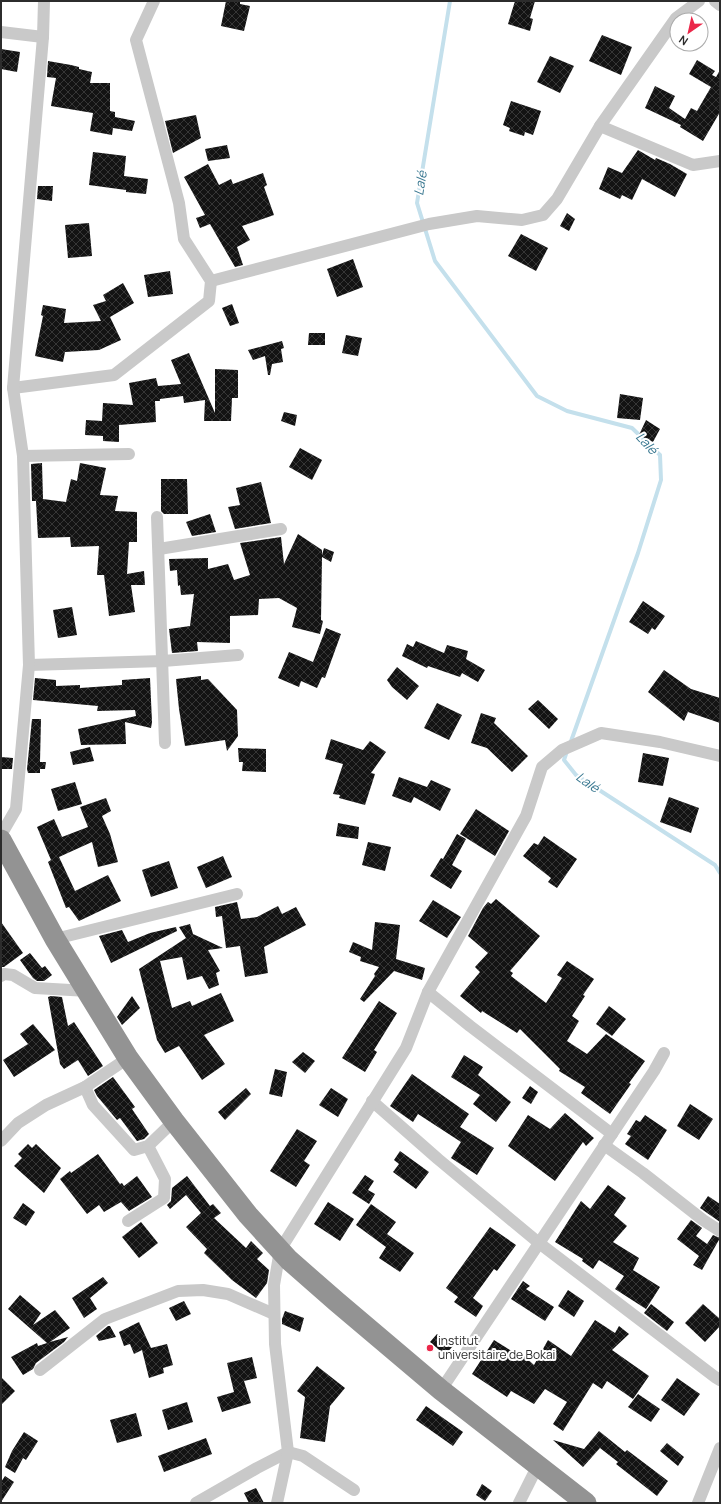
<svg xmlns="http://www.w3.org/2000/svg" width="721" height="1504" viewBox="0 0 721 1504" font-family="Manrope,sans-serif">
<defs>
<pattern id="building-cross-hatch" width="8" height="8" patternUnits="userSpaceOnUse"><rect width="8" height="8" fill="#131313"/><path d="M0 0l8 8M0 8l8-8" fill="none" stroke="#363636"/></pattern>
</defs>
<rect width="100%" height="100%" fill="#fff"/>
<g fill="none" stroke-linecap="round" stroke-linejoin="round">
<!-- stream -->
<g stroke="#c4e0ec" stroke-width="4">
<path d="M450 1 417 203 435 261 537 396 567 411 632 428 660 455 661 480 638 553 570 744"/>
<path d="M567 751 564 760 576 775 715 865 720 873"/>
</g>
</g>
<!-- building -->
<g fill="url(#building-cross-hatch)">
<path d="M226 1H240V4L250 6 244 31 221 26Z"/>
<path d="M515 1H535L530 18 533 19 530 31 508 24Z"/>
<path d="M602 35 632 47 621 75 589 61Z"/>
<path d="M1 49 20 52 17 72 1 69Z"/>
<path d="M550 56 574 66 560 93 537 82Z"/>
<path d="M697 60 715 71 712 75 716 77 720 70V112L703 141 680 127 681 125 645 108 655 86 675 96 669 108 685 119 691 108 697 111 711 87 689 74Z"/>
<path d="M48 61 71 65 79 67V69L92 72 90 83H110V111L115 112V117L135 121 132 131 113 128 112 135 90 131 93 113 51 106 56 78 47 77Z"/>
<path d="M511 101 541 111 533 135 525 132 524 136 509 131 510 128 503 125Z"/>
<path d="M196 115 201 138 173 153 165 121Z"/>
<path d="M227 145 230 158 208 161 205 149Z"/>
<path d="M638 150 655 160 656 158 670 164 687 174 675 197 642 179 632 200 622 195 620 199 599 189 608 167 622 173Z"/>
<path d="M93 152 126 156 124 176 148 179 146 194 126 192V190L89 185Z"/>
<path d="M208 164 219 185 231 179 233 184 263 173 267 185 264 187 274 215 242 226 250 240 237 247 243 265 235 267 210 224 200 228 196 218 205 215 184 177Z"/>
<path d="M38 186H53L52 201 37 199Z"/>
<path d="M567 213 575 219 569 231 560 226Z"/>
<path d="M89 223 92 256 68 258 65 225Z"/>
<path d="M521 234 548 248 536 271 508 256Z"/>
<path d="M353 259 363 287 337 297 327 269Z"/>
<path d="M170 271 173 294 148 297 144 275Z"/>
<path d="M123 283 134 303 110 317 121 340 99 350 65 352 63 362 35 356 43 316 41 315 43 305 66 309 64 323 101 321 93 305 106 301 103 295Z"/>
<path d="M232 304 239 323 230 326 222 308Z"/>
<path d="M309 333H325V345H308Z"/>
<path d="M346 335 362 338 358 356 342 353Z"/>
<path d="M282 341 284 348 281 349 283 362 272 364 270 375H268L265 356 253 360 248 350Z"/>
<path d="M189 353 215 413V369L238 370V398H232L231 421H204L205 400 184 403 183 396 160 399V401H155L156 422 119 425V442L103 441V436L85 435 86 420 102 421 103 403 133 405 129 383 156 378 158 386 181 384 171 360Z"/>
<path d="M620 394 643 398 640 420 617 418Z"/>
<path d="M284 412 297 415 295 426 281 421Z"/>
<path d="M646 420 660 429 653 442 639 435Z"/>
<path d="M300 448 322 460 312 480 289 467Z"/>
<path d="M42 463 43 499 66 502 71 479 77 481 80 463 106 468 100 495 118 496 115 511 137 512V542H129L127 574 144 571 145 585H131L135 612 109 616 104 575H97L99 546 71 547 70 537 38 538 36 501H32L31 464Z"/>
<path d="M161 479H187L188 514H164L161 511Z"/>
<path d="M261 482 271 523 235 529 228 507 240 505 236 488Z"/>
<path d="M210 514 216 532 192 536 186 522Z"/>
<path d="M298 534 322 550V555L324 548 334 552 331 562 322 557 321 620 323 621 320 634 292 627 297 608 279 598 259 599 258 615 230 616V643L197 642 198 651 172 653 169 629 190 626 194 594 181 595 180 585 178 586 177 570 170 571 169 559 208 558V569L228 564 234 580 250 575 240 543 281 537 284 564Z"/>
<path d="M643 601 665 616 655 630 652 628 648 634 629 622Z"/>
<path d="M72 607 77 635 58 638 53 610Z"/>
<path d="M326 628 341 634 325 678 322 677 317 688 301 681 299 687 278 678 289 652 313 662Z"/>
<path d="M416 641 444 653 447 645 468 651 466 659 485 670 478 682 462 673 460 677 428 666 427 668 402 656 407 644 413 647Z"/>
<path d="M397 667 419 686 407 700 392 687 387 680Z"/>
<path d="M664 670 691 689 720 698V723L688 712 684 721 648 692Z"/>
<path d="M201 676V680L208 679 237 710 238 736 227 751 225 740 185 746 179 709 176 679Z"/>
<path d="M35 678 56 680V686L80 685V688L122 685V680L150 678 152 722 151 728 125 722 126 744 81 745 78 729 136 716 135 710 97 711 98 706 33 700Z"/>
<path d="M538 700 558 719 549 729 528 709Z"/>
<path d="M437 703 462 715 449 740 424 728Z"/>
<path d="M481 713 496 718 494 723 528 756 512 772 487 748 471 743Z"/>
<path d="M32 719H41L40 762H46L45 769H40V773H28L27 769Z"/>
<path d="M331 739 363 750 370 741 386 752 371 773 375 774 365 805 339 798 340 795 333 794 343 764 325 759Z"/>
<path d="M90 747 94 761 73 765 70 752Z"/>
<path d="M238 748 266 749V772L242 771 243 762H239Z"/>
<path d="M643 753 669 758 663 786 638 782Z"/>
<path d="M1 757 13 758 12 769H1Z"/>
<path d="M399 777 427 787 431 780 451 789 440 811 414 797 411 803 392 796Z"/>
<path d="M75 782 82 804 58 811 51 789Z"/>
<path d="M669 797 699 808 691 833 660 822Z"/>
<path d="M106 798 111 811 102 816 110 834 118 862 98 867 92 842 59 857 75 891 108 875 121 901 79 921 69 907 66 908 48 862 51 860 37 827 54 819 62 837 88 827 80 807Z"/>
<path d="M476 809 509 831 495 856 460 834Z"/>
<path d="M338 823 359 827 358 839 336 836Z"/>
<path d="M457 834 466 839 452 865 462 871 451 889 430 876 441 858 443 859Z"/>
<path d="M544 836 577 859 557 888 548 882 551 878 523 856 534 843 538 845Z"/>
<path d="M368 842 391 847 385 871 362 865Z"/>
<path d="M223 856 232 877 206 888 197 867Z"/>
<path d="M169 861 178 888 151 897 142 870Z"/>
<path d="M496 899 540 936 510 971 513 973 511 976 546 1003 562 978 557 975 567 961 594 979 583 995 585 996 572 1016 579 1021 567 1041 587 1054 606 1034 645 1061 629 1083 631 1084 610 1114 581 1093 585 1087 559 1071 560 1069 520 1029 517 1033 482 1011 481 1013 460 996 480 972 475 967 488 953 468 936 483 908 488 902 491 904Z"/>
<path d="M433 900 461 917 447 938 419 921Z"/>
<path d="M237 902 241 919 257 917 278 906 282 914 296 907 306 925 264 947 268 973 245 977 240 946 226 948 222 916 216 917 215 907Z"/>
<path d="M1 922 23 953 4 967H1Z"/>
<path d="M375 922 400 925 396 959 425 968 422 980 394 971 364 1002 360 999 375 976 374 974 379 967 360 961 361 957 349 952 353 942 372 950Z"/>
<path d="M190 924 193 934 223 948 208 950 220 971 216 973 219 985 209 989 202 976 187 980 182 957 160 961 172 1008 190 1001 192 1006 221 993 234 1021 204 1035 225 1064 202 1080 179 1046 165 1053 157 1040 139 969 186 938 179 927Z"/>
<path d="M176 927 177 931 111 963 99 936 122 930 128 942 150 933Z"/>
<path d="M30 953 42 968 45 966 52 975 44 981H37L33 978 20 960Z"/>
<path d="M51 996 62 997 68 1026 74 1022 103 1066 88 1076 78 1060 64 1069 60 1064 48 997Z"/>
<path d="M132 996 140 1008 122 1025 117 1017Z"/>
<path d="M379 1001 397 1013 374 1050 377 1052 365 1072 342 1058Z"/>
<path d="M609 1006 626 1019 612 1036 596 1024Z"/>
<path d="M33 1024 55 1050 14 1077 3 1060 28 1044 20 1034Z"/>
<path d="M303 1052 315 1061 305 1073 292 1062Z"/>
<path d="M464 1055 483 1067 478 1075 511 1102 496 1122 473 1104 480 1095 451 1077Z"/>
<path d="M275 1069 287 1072 282 1097 269 1094Z"/>
<path d="M412 1074 469 1114 460 1127 494 1148 477 1175 451 1158 461 1142 418 1114 413 1122 390 1106Z"/>
<path d="M113 1077 135 1107 132 1109 149 1134 144 1139 137 1141 120 1118 117 1120 97 1096 94 1090Z"/>
<path d="M530 1086 538 1092 531 1104 522 1098Z"/>
<path d="M246 1088 251 1094 225 1120 218 1112Z"/>
<path d="M331 1088 348 1099 338 1117 319 1105Z"/>
<path d="M690 1104 713 1119 699 1140 677 1126Z"/>
<path d="M565 1113 594 1138 586 1146 583 1142 555 1181 508 1146 528 1115 550 1129Z"/>
<path d="M645 1115 667 1130 648 1160 625 1144 631 1136 627 1134 636 1120 640 1122Z"/>
<path d="M297 1129 317 1141 304 1161 310 1165 296 1187 270 1171Z"/>
<path d="M28 1144 32 1148 36 1144 61 1168 44 1193 14 1166 22 1158 18 1154Z"/>
<path d="M400 1151 429 1172 416 1189 393 1172 399 1164 394 1160Z"/>
<path d="M98 1154 120 1184 122 1183 124 1186 137 1176 152 1197 129 1211 121 1202 104 1212 99 1205 87 1214 60 1179 70 1171 71 1173Z"/>
<path d="M365 1175 374 1181 368 1190 375 1194 369 1204 352 1193Z"/>
<path d="M187 1176 210 1206 213 1204 221 1213 214 1218 246 1248 251 1241 263 1253 257 1259 269 1270 267 1283 256 1298 232 1280 204 1253 207 1249 186 1227 201 1213 186 1195 170 1209 167 1205 171 1201 172 1188Z"/>
<path d="M608 1185 626 1198 614 1215 627 1226 613 1242 639 1258 633 1270 660 1287 646 1309 615 1289 624 1276 599 1260 593 1269 582 1261 583 1259 555 1242 581 1201 590 1209Z"/>
<path d="M708 1196 720 1204V1222L700 1208Z"/>
<path d="M328 1202 354 1219 340 1241 314 1224Z"/>
<path d="M23 1203 35 1212 26 1226 13 1218Z"/>
<path d="M371 1204 396 1222 387 1234 414 1253 400 1272 379 1258 386 1247 356 1225Z"/>
<path d="M691 1220 702 1228 696 1236 707 1244 713 1235 720 1238 702 1270 693 1265 699 1256 677 1239Z"/>
<path d="M141 1222 158 1243 139 1258 122 1237Z"/>
<path d="M490 1227 516 1245 497 1271 494 1269 473 1298 483 1306 476 1317 454 1302 458 1297 446 1288Z"/>
<path d="M103 1277 108 1283 90 1298 97 1309 84 1318 72 1298Z"/>
<path d="M523 1281 530 1286 526 1289 554 1307 545 1321 511 1299Z"/>
<path d="M568 1290 584 1301 574 1317 558 1306Z"/>
<path d="M20 1295 41 1313 33 1325 55 1310 70 1328 50 1342 68 1337 64 1342 36 1363 33 1369 23 1375 11 1357 37 1343 38 1346 47 1343 8 1309Z"/>
<path d="M184 1301 191 1314 176 1321 169 1308Z"/>
<path d="M651 1304 674 1322 667 1331 644 1313Z"/>
<path d="M703 1304 720 1319V1326L705 1342 685 1323Z"/>
<path d="M285 1311 304 1318 300 1332 282 1324V1319Z"/>
<path d="M595 1320 615 1333 619 1326 629 1334 612 1350 649 1376 633 1399 607 1381 602 1389 593 1383 563 1431 553 1424 567 1402 545 1389 534 1404 511 1391 507 1397 472 1374 494 1340 523 1358 524 1356 534 1365 548 1340 571 1356Z"/>
<path d="M139 1322 151 1348 167 1344 173 1365 163 1368 164 1373 149 1378 142 1350 134 1354 130 1344 124 1346 119 1332Z"/>
<path d="M108 1326H110L116 1337 99 1341 96 1336Z"/>
<path d="M437 1334 453 1346 445 1355 430 1342Z"/>
<path d="M252 1357 257 1378 244 1381 251 1403 222 1412 217 1397 234 1392 227 1363Z"/>
<path d="M317 1366 345 1388 330 1406 325 1442 300 1438 305 1397 297 1391Z"/>
<path d="M1 1377 15 1391 1 1405Z"/>
<path d="M677 1378 700 1394 684 1416 661 1400Z"/>
<path d="M638 1394 660 1409 651 1422 628 1407Z"/>
<path d="M187 1402 193 1422 168 1430 162 1410Z"/>
<path d="M426 1406 463 1432 453 1446 416 1420Z"/>
<path d="M136 1413 142 1436 117 1443 110 1420Z"/>
<path d="M599 1431 625 1452 627 1450 668 1481 657 1496 616 1464 618 1462 600 1448 583 1467 553 1440 584 1449Z"/>
<path d="M24 1432 38 1441 26 1460 23 1458 15 1473 5 1467 12 1451Z"/>
<path d="M206 1438 212 1454 164 1472 158 1456Z"/>
<path d="M667 1443 684 1457 678 1466 660 1451Z"/>
<path d="M5 1476 14 1482 1 1502V1482Z"/>
<path d="M482 1484 492 1491 485 1501 476 1495Z"/>
<path d="M256 1488 264 1503H249L244 1493Z"/>
</g>
<g fill="none" stroke-linecap="round" stroke-linejoin="round">
<!-- street -->
<g stroke="#c9c9c9" stroke-width="12">
<path d="M715 1 720 5"/>
<path d="M1 32 43 37"/>
<path d="M600 126 693 165 720 161"/>
<path d="M211 281 429 224 477 216 522 220 543 215 557 199 600 126 676 18 699 1"/>
<path d="M13 388 114 375 209 301 211 281 184 239 179 203 136 40 154 1"/>
<path d="M23 456 129 454"/>
<path d="M157 517 165 743"/>
<path d="M159 549 281 529"/>
<path d="M29 665 163 661 238 655"/>
<path d="M1 835 16 809 29 665 23 456 13 388 43 37 44 1"/>
<path d="M55 939 237 894"/>
<path d="M1 976 4 974 13 975 35 988 88 991"/>
<path d="M428 992 470 1026 612 1134"/>
<path d="M85 1087 93 1105 134 1150 148 1146 174 1121"/>
<path d="M372 1101 438 1159 539 1243 715 1377 720 1380"/>
<path d="M1 1141 18 1123 46 1105 85 1087 128 1058"/>
<path d="M604 1145 643 1173 703 1220 720 1231"/>
<path d="M128 1221 164 1198 165 1179 148 1146"/>
<path d="M40 1370 105 1319 178 1291 203 1290 228 1294 274 1314"/>
<path d="M441 1390 654 1071 664 1053"/>
<path d="M196 1503 257 1468 288 1452 275 1344 274 1285 280 1250 406 1048 428 992 526 816 542 767 562 750 601 733 660 742 720 756"/>
<path d="M277 1503 288 1452 303 1456 354 1490"/>
<path d="M519 1503 538 1465"/>
<path d="M698 1503 720 1448"/>
</g>
<!-- highway -->
<path stroke="#939393" stroke-width="21" d="M1 840 55 939 128 1058 174 1121 248 1215 289 1260 337 1302 441 1390 586 1503"/>
</g>
<!-- markers -->
<circle fill="#eb2749" stroke="#fff" stroke-width="1.5" cx="430" cy="1348" r="4"/>
<g text-anchor="middle" stroke-width="4" stroke-linejoin="round" paint-order="stroke">
<!-- poi labels -->
<g font-size="12" fill="#2c2c2c" stroke="#fff" text-anchor="start">
<text x="438" y="1345">institut<tspan x="438" dy="14">universitaire de Bokai</tspan></text>
</g>
<!-- water labels -->
<g font-size="13" font-style="italic" fill="#387790" stroke="#fff">
<text transform="translate(420 183) rotate(-81)" y="5">Lalé</text>
<text transform="translate(647 443) rotate(47)" y="5">Lalé</text>
<text transform="translate(588 782) rotate(35)" y="5">Lalé</text>
</g>
</g>
<!-- border -->
<rect width="721" height="1504" fill="none" stroke="#2c2c2c" stroke-width="4"/>
<!-- north arrow -->
<g transform="translate(689 32) rotate(214)"><circle r="19" fill="#ffffff" stroke="#ababab"/>
<path d="M0-3L7 15L0 10L-7 15Z" fill="#eb2749"/>
<text y="-6" font-size="11" font-weight="bold" text-anchor="middle" fill="#2c2c2c">N</text>
</g>
</svg>
